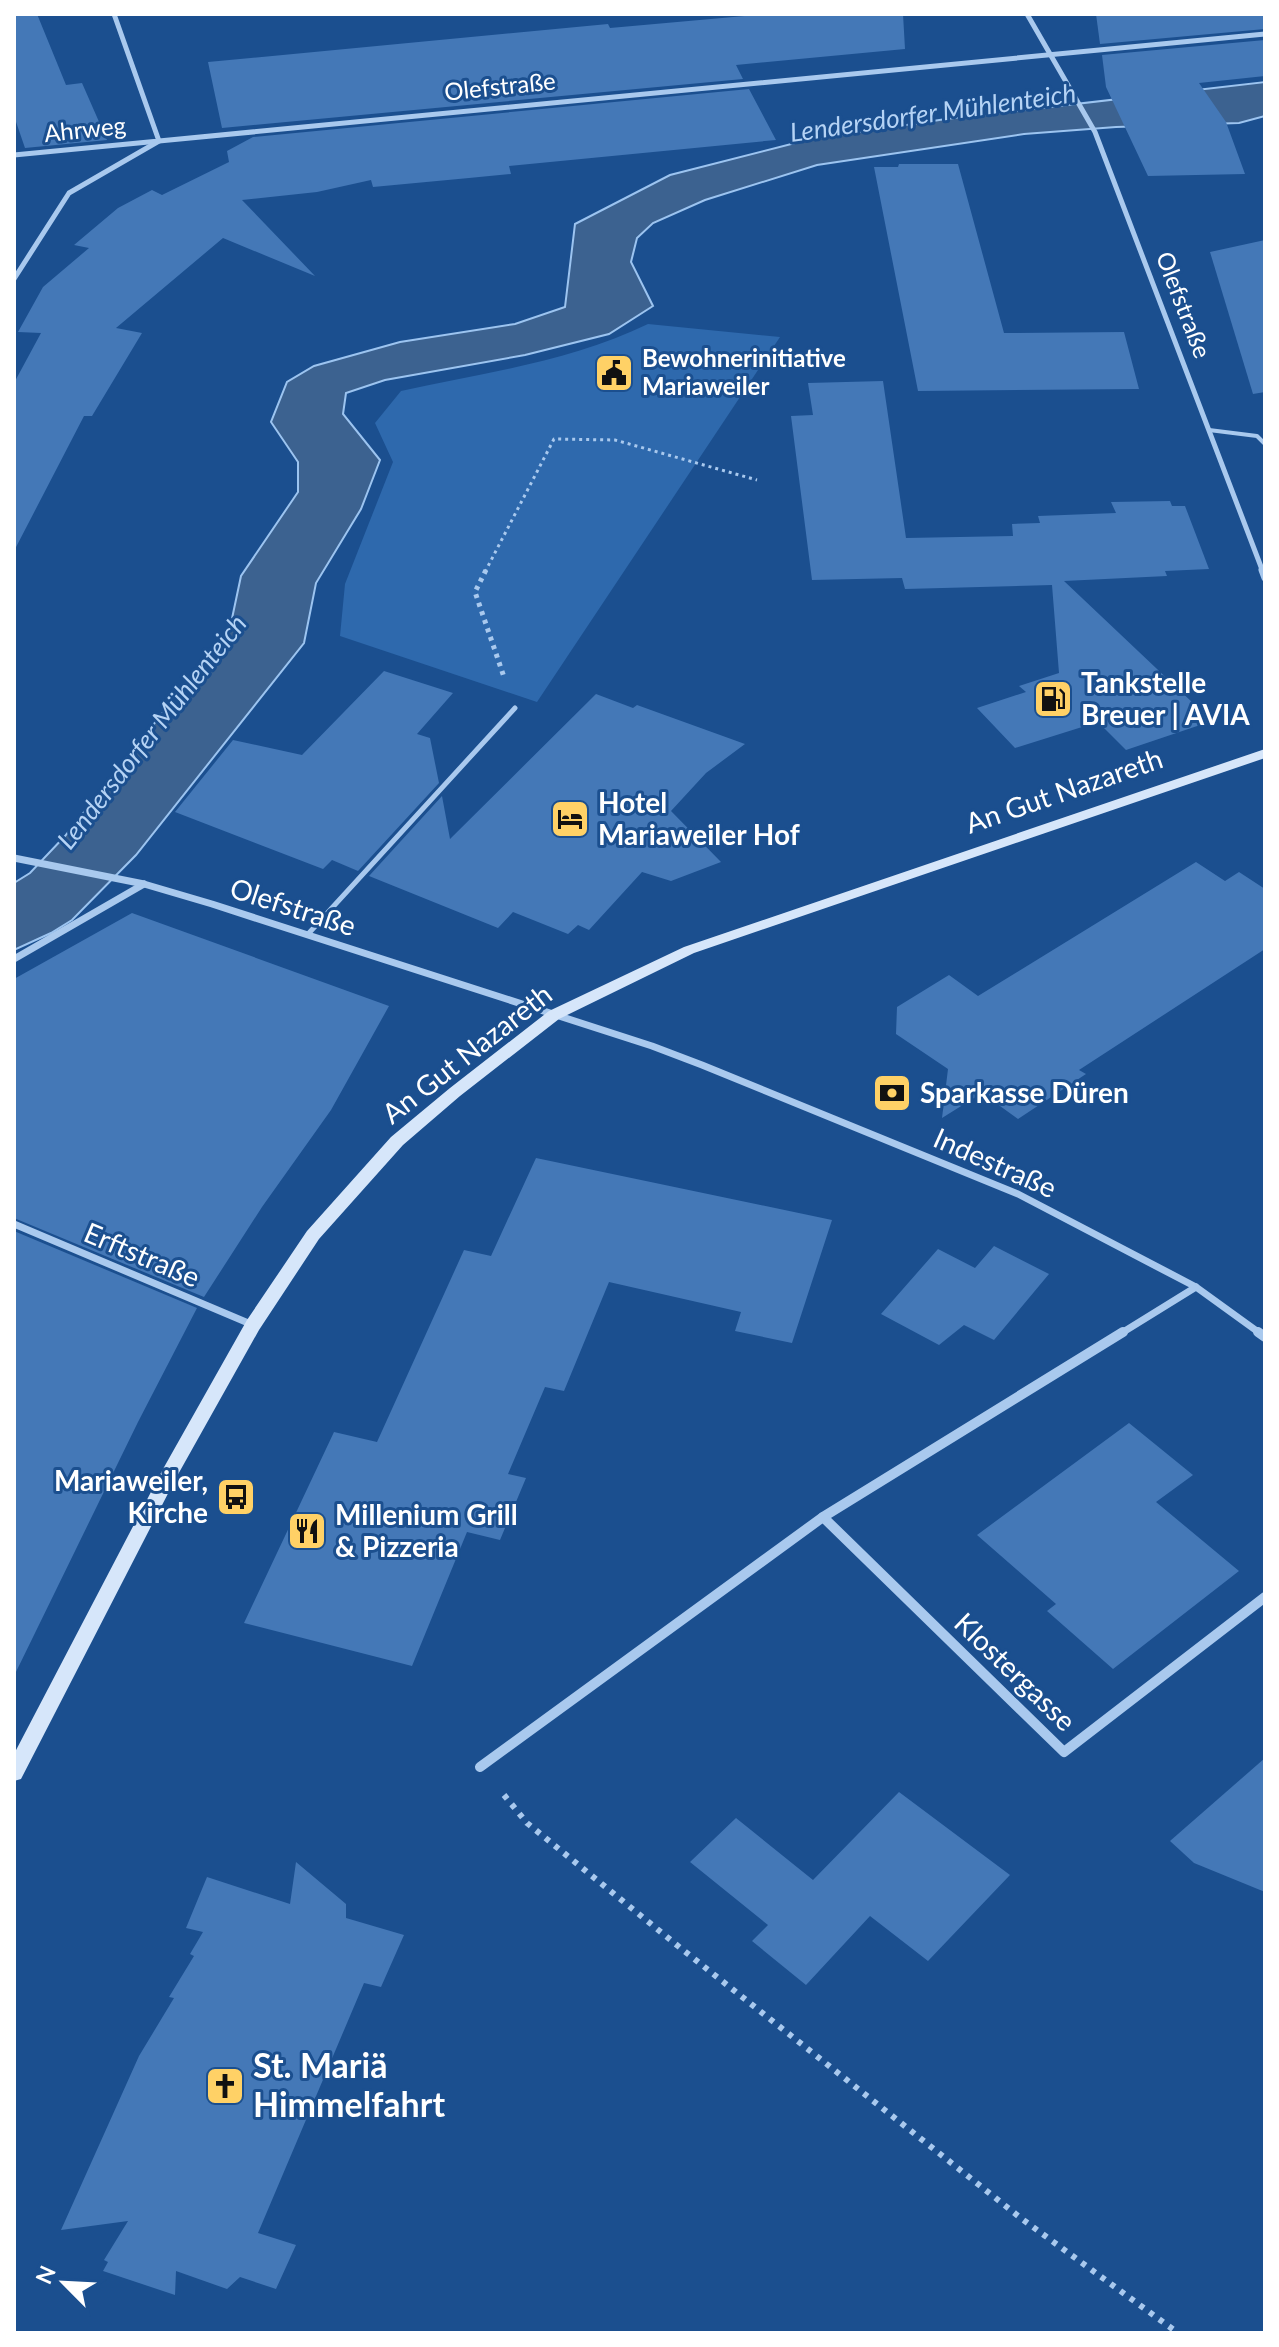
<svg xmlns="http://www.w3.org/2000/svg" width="1279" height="2347" viewBox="0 0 1279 2347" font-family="Lato,sans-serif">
<rect width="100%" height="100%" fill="#1b4f8f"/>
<!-- green -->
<path fill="#2e69ad" d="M648 324 780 337 537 702 340 636 345 584 393 462 375 423 401 391C484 373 572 361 648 324Z"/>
<!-- water -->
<path fill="#3c6290" stroke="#9cc4f0" stroke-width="2" d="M1265 82V116L1239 123 1116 127 1024 134 817 165 705 200 653 223 637 238 631 262 653 306 609 334 525 355 385 380 346 393 343 414 380 460 361 509 316 583 304 643 136 855 72 920 51 933 14 950V883L30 873 65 836 230 628 241 576 298 492V462L271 422 287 382 314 366 400 342 515 324 565 307 575 224 670 175 807 140 946 119Z"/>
<!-- building -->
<g fill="#4478b7">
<path d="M14 14H37L66 85 82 83 107 140 25 148 14 116Z"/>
<path d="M766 14H903L905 49 736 65 743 79 222 128 208 62 608 24 610 28Z"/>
<path d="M1096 14H1265V29L1100 44Z"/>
<path d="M1265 40V76L1199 83 1226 122 1245 174 1148 176 1106 87 1102 55Z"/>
<path d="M749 89 776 140 509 166 511 174 469 178 373 187 371 180 317 192 242 200 315 276 223 238 116 328 142 333 92 416H84L14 551V383L41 333 18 332 43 287 89 248 74 245 118 208 152 190 162 195 229 162 227 151 253 137Z"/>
<path d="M899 164H958L1004 333 1124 332 1139 389 918 391 874 167H898Z"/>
<path d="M1265 240V392L1253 394 1210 252Z"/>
<path d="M883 381 906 538 1013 536 1012 524 1040 523 1038 516 1116 513 1111 502 1170 501 1172 506H1185L1209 569 1165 571 1167 576 1064 581 1212 721 1126 750 1098 722 1015 748 977 708 1026 692 1019 686 1059 673 1052 585 905 589 902 578 812 580 791 416 813 415 808 383Z"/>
<path d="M384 671 453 693 417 734 430 738 439 783 358 871 332 860 323 869 175 812 233 740 302 755Z"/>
<path d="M596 694 633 708 637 705 745 744 706 773 671 811 721 862 671 881 642 872 589 930 578 925 568 934 513 912 498 928 369 876 442 796 450 839Z"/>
<path d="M1196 862 1225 881 1239 872 1265 889V949L1079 1070 1086 1074 1018 1119 982 1093 942 1118 948 1069 896 1034 897 1007 949 975 978 996Z"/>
<path d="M132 913 389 1006 331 1110 262 1207 204 1297 14 1218V979Z"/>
<path d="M536 1158 832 1220 792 1343 735 1331 741 1312 609 1282 564 1391 545 1387 508 1474 526 1478 500 1540 467 1532 412 1666 244 1623 334 1432 377 1442 464 1250 491 1256Z"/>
<path d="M14 1231 197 1308 138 1422 14 1676Z"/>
<path d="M994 1246 1049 1274 994 1340 964 1325 939 1345 881 1314 938 1249 975 1268Z"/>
<path d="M1129 1423 1193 1475 1156 1502 1239 1571 1113 1669 1047 1611 1056 1604 977 1535Z"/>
<path d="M1265 1758V1892L1194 1863 1170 1841Z"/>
<path d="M899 1792 1010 1875 928 1961 870 1916 806 1985 752 1941 768 1925 690 1862 736 1818 813 1880Z"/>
<path d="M296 1862 346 1904V1918L404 1935 381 1987 364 1983 258 2233 296 2245 276 2289 240 2277 227 2289 176 2271 175 2295 103 2271 108 2262 104 2260 128 2221 61 2230 139 2056 174 1998 169 1997 194 1956 190 1954 203 1932 186 1928 207 1877 290 1904Z"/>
</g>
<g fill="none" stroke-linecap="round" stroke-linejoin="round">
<!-- path-far2 -->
<path stroke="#a9c9ee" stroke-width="3" stroke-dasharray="3 4" stroke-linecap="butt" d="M485 572 554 439 615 440 757 480"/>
<!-- path-far1 -->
<path stroke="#a9c9ee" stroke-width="5" stroke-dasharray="4 5" stroke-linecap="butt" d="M486 570 475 592 504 677"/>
<!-- path -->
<path stroke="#a9c9ee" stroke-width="6" stroke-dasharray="5 7" stroke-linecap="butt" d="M504 1795 527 1823 678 1946 1022 2219 1178 2333"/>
<!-- service-far1 -->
<path stroke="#a9c9ee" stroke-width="4" d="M1209 430 1257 436 1265 444"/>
<!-- service -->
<path stroke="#a9c9ee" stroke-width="5" d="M309 933 515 708"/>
<!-- minor-far2 -->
<g stroke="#a9c9ee" stroke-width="5">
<path d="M1027 14 1095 132 1263 572"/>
<path d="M14 155 159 141 114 14"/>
<path d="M14 279 69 193 159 141 1265 34"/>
</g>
<!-- minor-far1 -->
<g stroke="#a9c9ee" stroke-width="7">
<path d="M1262 570 1265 578"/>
<path d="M14 858 144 884 212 904 652 1046 702 1065 1018 1194 1196 1287 1261 1334"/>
<path d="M14 959 144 884"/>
<path d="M14 1224 253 1325"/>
<path d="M1120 1334 1196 1287"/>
</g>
<!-- minor -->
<g stroke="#a9c9ee" stroke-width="10">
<path d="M1258 1332 1265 1337"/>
<path d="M823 1517 1064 1752 1265 1597"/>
<path d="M480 1767 823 1517 1123 1332"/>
</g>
<!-- secondary -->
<path fill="#d6e6fa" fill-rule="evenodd" d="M1265 749V758L694 953 559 1019 460 1096 403 1145 319 1239 259 1330 176 1478 21 1779 14 1781V1754L163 1469 247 1320 307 1231 391 1137 450 1088 549 1011 684 947Z"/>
</g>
<!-- icons -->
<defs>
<symbol id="civic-square" viewBox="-11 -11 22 22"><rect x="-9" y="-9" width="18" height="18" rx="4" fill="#ffd166" stroke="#1b4f8f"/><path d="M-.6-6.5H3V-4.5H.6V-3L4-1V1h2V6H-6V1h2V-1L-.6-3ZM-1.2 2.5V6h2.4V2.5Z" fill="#111"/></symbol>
<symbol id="fuel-square" viewBox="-11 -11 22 22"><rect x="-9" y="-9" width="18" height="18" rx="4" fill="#ffd166" stroke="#1b4f8f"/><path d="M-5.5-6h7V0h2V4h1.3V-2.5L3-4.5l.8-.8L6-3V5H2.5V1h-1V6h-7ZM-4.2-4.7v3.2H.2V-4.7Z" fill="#111"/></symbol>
<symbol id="hotel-square" viewBox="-11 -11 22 22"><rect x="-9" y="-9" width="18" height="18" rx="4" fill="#ffd166" stroke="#1b4f8f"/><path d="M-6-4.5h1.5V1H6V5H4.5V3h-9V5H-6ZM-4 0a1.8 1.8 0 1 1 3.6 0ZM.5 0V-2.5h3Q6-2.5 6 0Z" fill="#111"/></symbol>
<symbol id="bank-square" viewBox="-11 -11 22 22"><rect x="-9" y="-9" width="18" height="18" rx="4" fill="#ffd166" stroke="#1b4f8f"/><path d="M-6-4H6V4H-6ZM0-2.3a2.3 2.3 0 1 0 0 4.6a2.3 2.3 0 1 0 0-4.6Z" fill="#111"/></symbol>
<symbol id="bus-square" viewBox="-11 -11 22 22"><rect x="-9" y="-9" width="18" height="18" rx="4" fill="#ffd166" stroke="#1b4f8f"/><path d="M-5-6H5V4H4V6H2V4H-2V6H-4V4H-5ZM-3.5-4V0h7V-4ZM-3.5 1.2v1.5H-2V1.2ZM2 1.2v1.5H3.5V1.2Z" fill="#111"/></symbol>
<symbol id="restaurant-square" viewBox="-11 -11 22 22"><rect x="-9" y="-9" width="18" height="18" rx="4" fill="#ffd166" stroke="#1b4f8f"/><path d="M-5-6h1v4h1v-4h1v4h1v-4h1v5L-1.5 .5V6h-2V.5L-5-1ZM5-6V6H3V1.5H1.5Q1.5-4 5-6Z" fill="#111"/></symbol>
<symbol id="church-square" viewBox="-11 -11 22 22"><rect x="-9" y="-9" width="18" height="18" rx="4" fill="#ffd166" stroke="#1b4f8f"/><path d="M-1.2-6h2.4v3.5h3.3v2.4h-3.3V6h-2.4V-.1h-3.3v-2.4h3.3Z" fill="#111"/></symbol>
</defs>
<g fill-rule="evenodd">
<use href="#civic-square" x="592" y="351" width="44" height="44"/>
<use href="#fuel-square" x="1031" y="677" width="44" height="44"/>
<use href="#hotel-square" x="548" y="797" width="44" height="44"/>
<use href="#bank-square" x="870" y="1071" width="44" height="44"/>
<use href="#bus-square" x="214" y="1475" width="44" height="44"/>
<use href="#restaurant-square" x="285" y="1509" width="44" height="44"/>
<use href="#church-square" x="203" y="2064" width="44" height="44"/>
</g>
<g text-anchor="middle" stroke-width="6" stroke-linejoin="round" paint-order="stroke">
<!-- far-street labels -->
<g font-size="24" fill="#fff" stroke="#1b4f8f">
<text transform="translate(500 87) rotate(-6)" y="8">Olefstraße</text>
<text transform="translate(85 130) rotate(-6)" y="8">Ahrweg</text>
<text transform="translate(1183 305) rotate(69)" y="8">Olefstraße</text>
</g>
<!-- far-poi labels -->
<g font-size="24" font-weight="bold" fill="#fff" stroke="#1b4f8f" text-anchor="start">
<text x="642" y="367">Bewohnerinitiative<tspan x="642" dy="28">Mariaweiler</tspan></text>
</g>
<!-- far-water labels -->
<g font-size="26" font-style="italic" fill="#b5d3f5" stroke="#1b4f8f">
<text transform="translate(933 113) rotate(-8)" y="9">Lendersdorfer Mühlenteich</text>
<text transform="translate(152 732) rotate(-52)" y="9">Lendersdorfer Mühlenteich</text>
</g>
<!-- poi labels -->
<g font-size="28" font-weight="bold" fill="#fff" stroke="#1b4f8f" text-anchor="start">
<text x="1081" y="693">Tankstelle<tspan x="1081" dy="32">Breuer | AVIA</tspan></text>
<text x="598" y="813">Hotel<tspan x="598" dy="32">Mariaweiler Hof</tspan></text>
<text x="920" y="1103">Sparkasse Düren</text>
<text x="208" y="1491" text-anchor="end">Mariaweiler,<tspan x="208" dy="32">Kirche</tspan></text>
<text x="335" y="1525">Millenium Grill<tspan x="335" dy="32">&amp; Pizzeria</tspan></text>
</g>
<!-- street labels -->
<g font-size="28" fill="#fff" stroke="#1b4f8f">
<text transform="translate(1064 791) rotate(-19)" y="10">An Gut Nazareth</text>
<text transform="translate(293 907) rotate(18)" y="10">Olefstraße</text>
<text transform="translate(467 1054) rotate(-38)" y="10">An Gut Nazareth</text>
<text transform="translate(995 1163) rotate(24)" y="10">Indestraße</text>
<text transform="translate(142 1255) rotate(23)" y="10">Erftstraße</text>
<text transform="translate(1015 1672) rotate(44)" y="10">Klostergasse</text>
</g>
<!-- near-poi labels -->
<g font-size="34" font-weight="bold" fill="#fff" stroke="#1b4f8f" text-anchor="start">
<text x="253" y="2078">St. Mariä<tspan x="253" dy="39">Himmelfahrt</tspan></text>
</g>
</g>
<!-- border -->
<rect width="1279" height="2347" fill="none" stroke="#ffffff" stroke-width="32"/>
<!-- north arrow -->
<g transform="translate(64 2283) rotate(294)" stroke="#1b4f8f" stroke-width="6" paint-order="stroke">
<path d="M0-6L14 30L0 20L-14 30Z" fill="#ffffff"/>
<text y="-12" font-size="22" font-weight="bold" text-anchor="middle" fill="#ffffff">N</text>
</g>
</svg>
